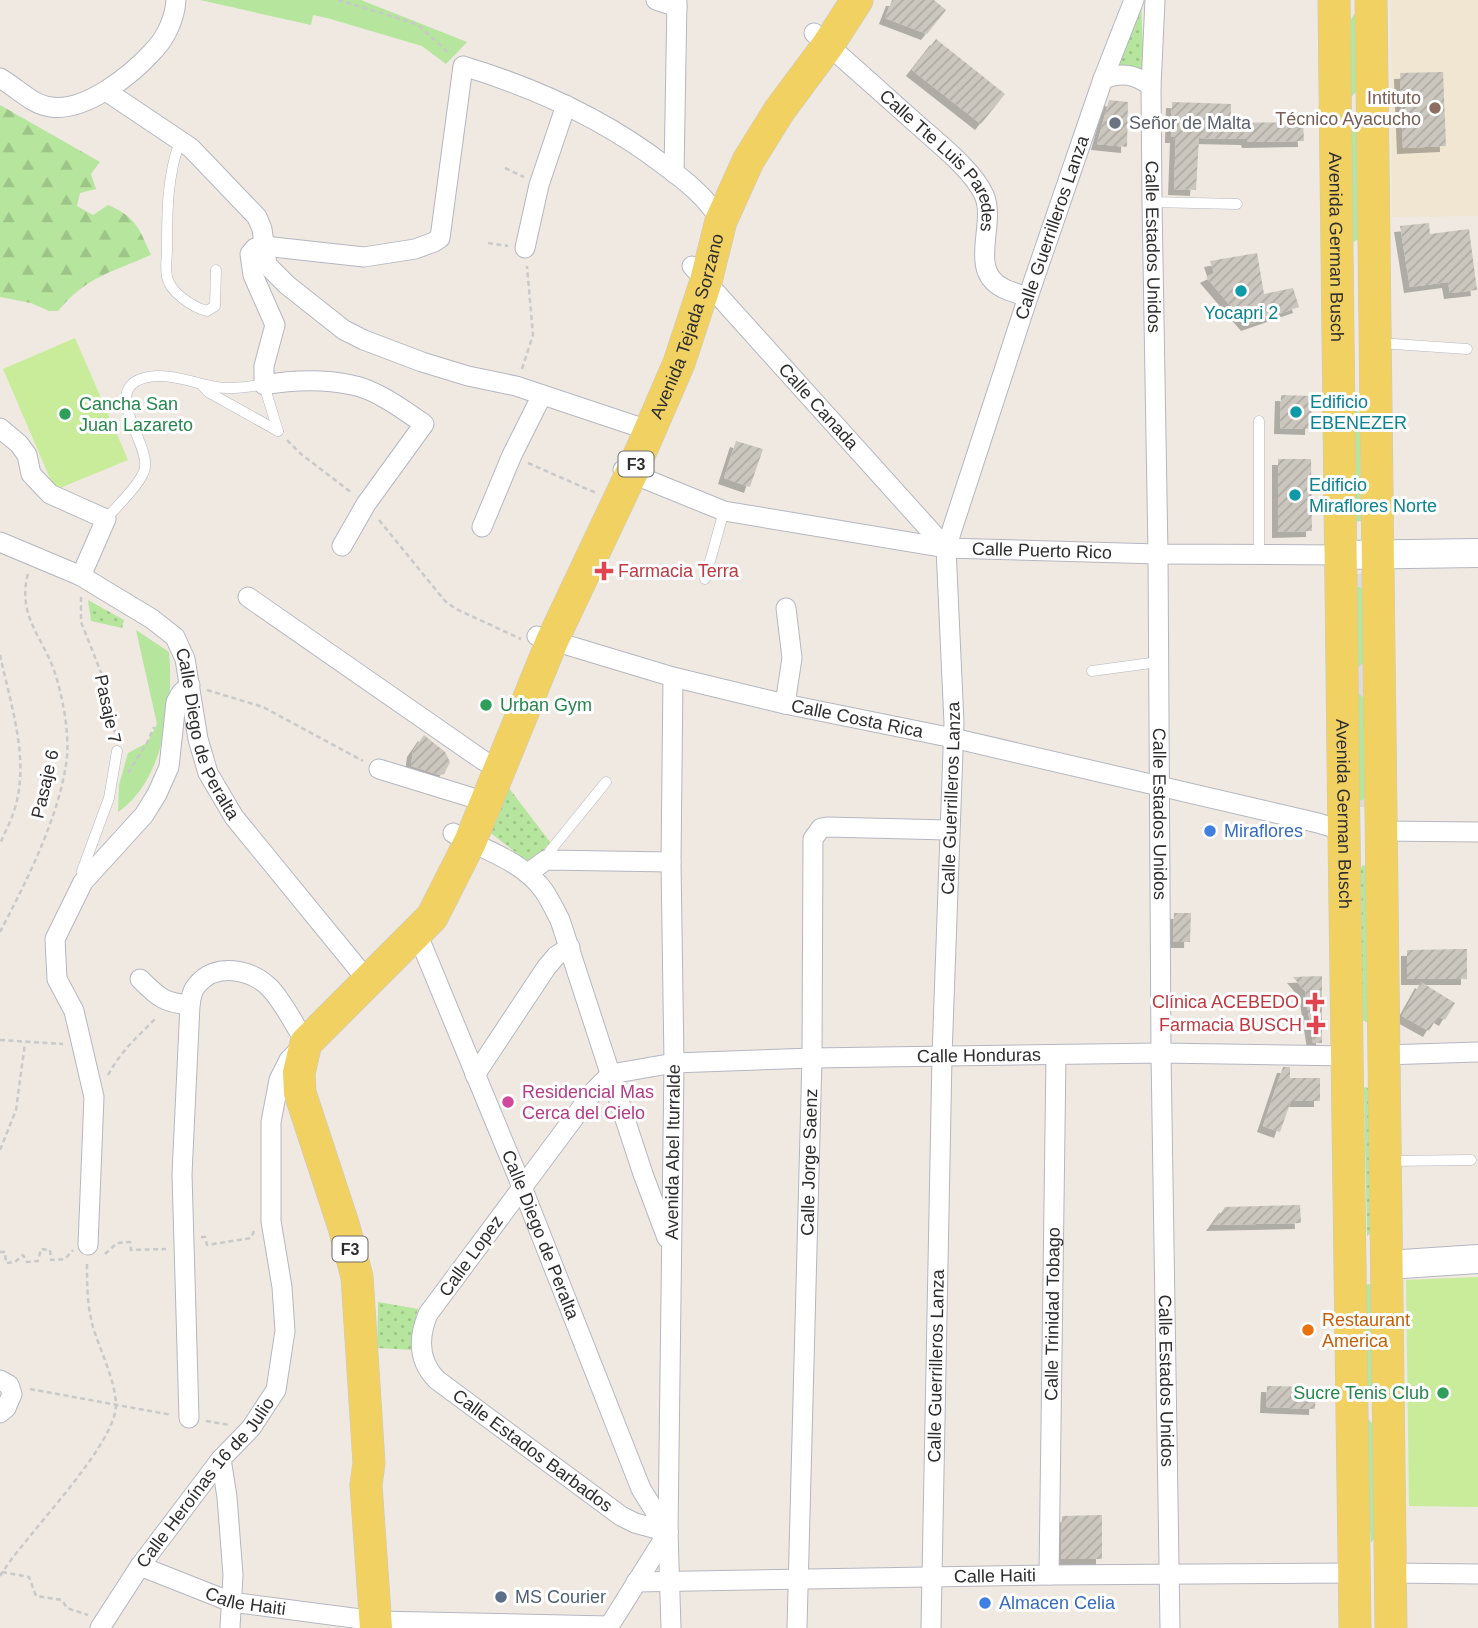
<svg xmlns="http://www.w3.org/2000/svg" width="1478" height="1628" viewBox="0 0 1478 1628" font-family="Helvetica,sans-serif">
<defs>
<pattern id="forest-firs" width="22" height="20" patternUnits="userSpaceOnUse" patternTransform="scale(1.75)"><rect width="22" height="20" fill="#b6e59e"/><path d="M5 1l3.5 6h-7zM16 11l3.5 6h-7z" fill="#9dc588"/></pattern>
<pattern id="park-dots" width="8" height="8" patternUnits="userSpaceOnUse" patternTransform="scale(1.75)"><rect width="8" height="8" fill="#b6e59e"/><path d="M2 2h.1M6 6h.1" fill="none" stroke="#9dc588" stroke-width="1.8" stroke-linecap="round"/></pattern>
<pattern id="building-hatch" width="6" height="6" patternUnits="userSpaceOnUse" patternTransform="scale(1.75)"><rect width="6" height="6" fill="#cbc7bf"/><path d="M-1 1l2-2M0 6l6-6M5 7l2-2" fill="none" stroke="#afaba4"/></pattern>
<filter id="shadow"><feDropShadow dx="-6" dy="6" stdDeviation="0" flood-color="#0004"/></filter>
</defs>
<rect width="100%" height="100%" fill="#efe9e1"/>
<!-- education -->
<path fill="#f0e6d1" d="M1391 0H1478V216L1392 217Z"/>
<!-- grass -->
<g fill="#b6e59e">
<path d="M200 0H361L467 42 446 64 422 46 327 18 313 15 311 25Z"/>
<path d="M1361 3V98L1356 92 1351 97 1350 21Z"/>
<path d="M1345 117 1357 131 1359 238 1350 245Z"/>
<path d="M1351 403 1360 414 1361 521 1350 522Z"/>
<path d="M1359 586 1363 589 1369 668H1358L1356 589Z"/>
<path d="M136 630 169 652C174 703 164 781 118 812L119 785 128 753 147 743 157 724Z"/>
<path d="M1352 687 1364 698 1365 799 1361 801 1358 799Z"/>
<path d="M1369 1284 1372 1285 1378 1399 1367 1398 1366 1347 1370 1336H1366V1285Z"/>
<path d="M1361 1413 1373 1424 1374 1538 1371 1543Z"/>
</g>
<!-- forest -->
<path fill="url(#forest-firs)" d="M0 105 100 162 91 174 96 189 80 193 77 206 93 215 108 205C136 217 139 228 151 255 112 272 86 277 58 311H49L31 303 0 297Z"/>
<!-- park -->
<g fill="url(#park-dots)">
<path d="M1141 0 1144 74C1134 65 1127 65 1115 67Z"/>
<path d="M88 600 124 620 122 628 91 621Z"/>
<path d="M506 784 550 842 532 865 484 828Z"/>
<path d="M1363 865 1371 867 1368 1023 1362 1020 1361 868Z"/>
<path d="M1366 1087 1369 1089 1371 1233 1367 1236 1364 1088Z"/>
<path d="M378 1302 418 1309 416 1316 414 1350 377 1348Z"/>
</g>
<!-- pitch -->
<g fill="#c9ec9a">
<path d="M75 338 128 460 55 490 3 369Z"/>
<path d="M1478 1277V1507L1409 1506 1406 1280Z"/>
</g>
<!-- plaza -->
<path fill="#dfdcd8" d="M1361 573 1363 574V589L1359 586 1356 589 1358 667 1363 663 1369 668 1370 807H1353L1358 799 1361 801 1365 798 1364 698 1352 687 1354 575Z"/>
<!-- building -->
<g fill="url(#building-hatch)" filter="url(#shadow)">
<path d="M892 0H934L946 10 927 34 885 18Z"/>
<path d="M936 39 1005 94 981 124 912 70Z"/>
<path d="M1443 72 1446 146 1403 148 1400 73Z"/>
<path d="M1109 100 1128 102 1127 147 1097 144Z"/>
<path d="M1172 102 1231 104V123L1303 122 1304 141 1248 142 1247 139 1199 138 1196 190 1174 189 1176 137H1171Z"/>
<path d="M1429 223 1430 234 1469 229 1477 290 1450 293 1448 282 1410 287 1400 226Z"/>
<path d="M1257 253 1264 294 1293 288 1299 307 1247 325 1206 277 1214 273 1210 261Z"/>
<path d="M1281 395 1312 396 1311 429 1280 428Z"/>
<path d="M736 441 763 449 750 487 724 478Z"/>
<path d="M1278 459H1311L1312 531 1278 532Z"/>
<path d="M424 735 445 752 450 762 444 774 440 775 411 766 413 751Z"/>
<path d="M1174 913H1191L1190 942H1173Z"/>
<path d="M1467 949V979H1407V950Z"/>
<path d="M1322 976V1043H1313L1305 991 1293 977Z"/>
<path d="M1421 982 1455 1003 1445 1020 1438 1016 1429 1031 1402 1016Z"/>
<path d="M1283 1067H1290V1078H1320V1101H1291L1280 1132 1263 1126Z"/>
<path d="M1300 1205 1301 1223 1212 1225 1225 1207Z"/>
<path d="M1267 1386 1316 1387 1315 1409 1266 1407Z"/>
<path d="M1102 1515V1559H1061L1062 1516Z"/>
</g>
<g fill="none" stroke-linecap="round" stroke-linejoin="round">
<defs>
<g id="lane">
<path d="M180 141C167 176 167 213 167 249 167 258 165 268 167 277 170 292 192 307 207 311L215 306 216 270"/>
<path d="M1152 202 1237 204"/>
<path d="M1379 343 1467 349"/>
<path d="M201 384 208 392 278 431"/>
<path d="M1259 421V555"/>
<path d="M106 519C116 507 144 481 145 467 149 440 93 380 157 376 177 375 197 384 216 387 232 390 248 386 264 385L278 431"/>
<path d="M705 579 724 511"/>
<path d="M1092 671 1158 662"/>
<path d="M546 860 550 851 606 782"/>
<path d="M83 878 82 871 109 798 117 751"/>
<path d="M1389 1161 1471 1160"/>
</g>
<g id="street">
<path d="M656 0 677 7"/>
<path id="s1" d="M1155 0 1151 86 1152 202 1158 554 1161 1053 1170 1628"/>
<path id="s2" d="M814 33C849 63 883 94 918 125 938 143 973 170 984 195 997 224 967 270 1003 288 1010 292 1020 294 1028 297"/>
<path d="M0 78C16 87 32 105 51 107 86 112 133 74 155 49 167 36 175 17 176 0"/>
<path d="M1103 79C1123 72 1134 74 1151 86"/>
<path d="M106 91 191 148 257 217 262 229 267 265 287 285 344 330 364 340 422 362 468 376 516 386 651 431"/>
<path d="M674 173 677 0"/>
<path d="M525 248 539 185 566 105"/>
<path id="s3" d="M692 266 946 548"/>
<path d="M0 428 19 444 27 455 31 474 50 494 106 519 81 576"/>
<path id="s4" d="M623 470 724 511 946 548 1158 554 1341 555"/>
<path d="M482 527 512 455 542 395"/>
<path id="s5" d="M0 542 81 576 152 619 175 637 185 659 198 739 208 773 234 817 368 981"/>
<path d="M342 546 366 504 424 424C404 410 375 389 352 385 323 379 293 380 264 385V366L275 325 253 275 250 254 255 248 264 246 364 257 415 249 434 242 440 238 463 66C536 88 603 118 664 165 686 181 707 198 721 221"/>
<path d="M248 597 484 761"/>
<path id="s6" d="M537 636 673 677 785 704 953 738 1318 823 1344 831"/>
<path d="M785 704 792 658 786 608"/>
<path d="M379 769 470 797"/>
<path d="M1380 831 1478 832"/>
<path d="M453 833C484 850 523 861 544 891 550 900 555 910 560 920L643 1174 667 1238"/>
<path d="M528 873 546 860 671 862"/>
<path id="s7" d="M417 933 522 1187 641 1489 668 1532"/>
<path d="M140 979C158 997 164 1003 190 1005"/>
<path d="M1383 1055 1478 1052"/>
<path id="s8" d="M611 1074 674 1063 812 1058 1161 1053 1348 1056"/>
<path id="s9" d="M611 1074 594 1091 428 1314C418 1338 418 1361 437 1380L621 1516 635 1523 668 1532"/>
<path d="M475 1075 546 968 556 956 570 947"/>
<path d="M88 1245 94 1097 74 1011 57 979 55 939 83 882 144 815 157 794 169 767 176 702 181 693 190 685"/>
<path d="M0 1380 9 1385 12 1394 6 1408 0 1413"/>
<path d="M221 1459 227 1497 233 1575 230 1628"/>
<path id="s10" d="M140 1566 231 1602 376 1621 609 1626"/>
<path d="M1391 1573 1478 1574"/>
<path id="s11" d="M1049 1575 1056 1055"/>
<path id="s12" d="M636 1582 1049 1575 1354 1573"/>
<path id="s13" d="M100 1628 140 1566 221 1459 251 1428 276 1390 285 1331 282 1287 271 1221V1122L279 1080 289 1060 306 1043C295 1026 284 1003 270 988 251 969 215 962 197 985 192 990 191 998 190 1005L182 1174 189 1418"/>
<path d="M608 1628 668 1532"/>
<path id="s14" d="M671 1628 668 1532 674 1063 671 862 673 677"/>
<path id="s15" d="M797 1628 812 1058 813 839 821 828 827 827 949 830"/>
<path id="s16" d="M931 1628 942 1056 954 723 946 548 1028 297 1103 79 1134 0"/>
</g>
<g id="secondary">
<path d="M1341 555 1478 553"/>
<path d="M1387 1265 1478 1259"/>
</g>
<g id="primary">
<path id="s17" d="M1334 0C1337 543 1350 1085 1355 1628"/>
<path d="M1371 0 1391 1628"/>
<path id="s18" d="M376 1628 366 1485 369 1463 357 1277 344 1227 300 1093 299 1073 306 1043 432 917 470 842 552 641 631 474 679 363 706 281 721 221 748 161 779 111 828 45 857 0"/>
</g>
</defs>
<!-- lane casing -->
<use href="#lane" stroke="#b4b7c1" stroke-width="11"/>
<!-- street casing -->
<use href="#street" stroke="#b4b7c1" stroke-width="21"/>
<!-- secondary casing -->
<use href="#secondary" stroke="#b4b7c1" stroke-width="30"/>
<!-- primary casing -->
<use href="#primary" stroke="#c9c9c9" stroke-width="33"/>
<!-- path -->
<g stroke="#c9c9c9" stroke-width="2.5" stroke-dasharray="5 3.5" stroke-linecap="butt">
<path d="M338 0 417 24 450 54"/>
<path d="M505 168 524 177"/>
<path d="M488 243 508 246"/>
<path d="M522 369 533 335 527 266"/>
<path d="M287 440 301 454 352 493"/>
<path d="M528 463 596 493"/>
<path d="M379 520 445 601 456 609 521 639"/>
<path d="M81 597V622L106 685 116 739"/>
<path d="M0 655C10 702 29 757 16 804 13 818 5 831 0 844"/>
<path d="M207 690 263 707 363 761"/>
<path d="M128 773 147 743 154 727"/>
<path d="M0 932C27 880 60 816 67 757 69 730 63 699 55 673 42 635 17 617 28 573"/>
<path d="M0 1040 63 1044"/>
<path d="M108 1075C123 1048 137 1038 157 1017"/>
<path d="M0 1150 16 1110 25 1043"/>
<path d="M201 1237H205L207 1245 251 1238 254 1231"/>
<path d="M0 1252H5L6 1263 15 1262 23 1255 27 1262 38 1261 41 1249 50 1250 51 1260 65 1259 73 1250"/>
<path d="M105 1254 117 1243 130 1242 131 1250 166 1249"/>
<path d="M30 1389 172 1415"/>
<path d="M206 1421 230 1425"/>
<path d="M2 1572 29 1577 36 1596 62 1600 67 1608 88 1615"/>
<path d="M0 1576C24 1536 117 1445 116 1404 115 1380 100 1350 93 1327 87 1305 87 1285 87 1263"/>
</g>
<!-- lane -->
<use href="#lane" stroke="#fff" stroke-width="10"/>
<!-- street -->
<use href="#street" stroke="#fff" stroke-width="19"/>
<!-- secondary -->
<use href="#secondary" stroke="#fff" stroke-width="28"/>
<!-- primary -->
<use href="#primary" stroke="#f2d163" stroke-width="32"/>
</g>
<!-- markers -->
<circle fill="#8d6e63" stroke="#fff" stroke-width="2.5" cx="1435" cy="108" r="7"/>
<circle fill="#6b7280" stroke="#fff" stroke-width="2.5" cx="1115" cy="123" r="7"/>
<g fill="#0f9aa8" stroke="#fff" stroke-width="2.5">
<circle cx="1241" cy="291" r="7"/>
<circle cx="1296" cy="412" r="7"/>
<circle cx="1295" cy="495" r="7"/>
</g>
<g fill="#2e9e5b" stroke="#fff" stroke-width="2.5">
<circle cx="65" cy="414" r="7"/>
<circle cx="486" cy="705" r="7"/>
<circle cx="1443" cy="1393" r="7"/>
</g>
<g fill="#e0444e" stroke="#fff" stroke-width="2.5">
<path d="M600.5 560.5h7v7h7v7h-7v7h-7v-7h-7v-7h7z"/>
<path d="M1311.5 991.5h7v7h7v7h-7v7h-7v-7h-7v-7h7z"/>
<path d="M1312.5 1014.5h7v7h7v7h-7v7h-7v-7h-7v-7h7z"/>
</g>
<g fill="#3f7fe0" stroke="#fff" stroke-width="2.5">
<circle cx="1210" cy="831" r="7"/>
<circle cx="985" cy="1603" r="7"/>
</g>
<circle fill="#d1479c" stroke="#fff" stroke-width="2.5" cx="508" cy="1102" r="7"/>
<circle fill="#e8710a" stroke="#fff" stroke-width="2.5" cx="1308" cy="1330" r="7"/>
<circle fill="#5c6f8a" stroke="#fff" stroke-width="2.5" cx="501" cy="1597" r="7"/>
<g text-anchor="middle" stroke-width="6" stroke-linejoin="round" paint-order="stroke">
<!-- shield labels -->
<g fill="#fff" stroke="#6d6d6d" stroke-width="2">
<rect x="618.5" y="451.5" width="35" height="25" rx="5"/>
<rect x="332.5" y="1236.5" width="35" height="25" rx="5"/>
</g>
<g font-size="16" font-weight="bold" fill="#2e2e2e">
<text x="636" y="470">F3</text>
<text x="350" y="1255">F3</text>
</g>
<!-- education labels -->
<g font-size="18" fill="#785e54" stroke="#fff" text-anchor="end">
<text x="1421" y="104">Intituto<tspan x="1421" dy="21">Técnico Ayacucho</tspan></text>
</g>
<!-- worship labels -->
<g font-size="18" fill="#5b616d" stroke="#fff" text-anchor="start">
<text x="1129" y="129">Señor de Malta</text>
</g>
<!-- street labels -->
<g font-size="18" fill="#2e2e2e" stroke="#fff">
<text dy="6" stroke="none"><textPath href="#s2" startOffset="182">Calle Tte Luis Paredes</textPath></text>
<text dy="6" stroke="none"><textPath href="#s16" startOffset="1418">Calle Guerrilleros Lanza</textPath></text>
<text dy="6" stroke="none"><textPath href="#s1" startOffset="247">Calle Estados Unidos</textPath></text>
<text dy="6" stroke="none"><textPath href="#s17" startOffset="247">Avenida German Busch</textPath></text>
<text dy="6" stroke="none"><textPath href="#s18" startOffset="1418">Avenida Tejada Sorzano</textPath></text>
<text dy="6" stroke="none"><textPath href="#s3" startOffset="189">Calle Canada</textPath></text>
<text dy="6" stroke="none"><textPath href="#s4" startOffset="430">Calle Puerto Rico</textPath></text>
<text transform="translate(108 709) rotate(78)" y="6">Pasaje 7</text>
<text dy="6" stroke="none"><textPath href="#s6" startOffset="331">Calle Costa Rica</textPath></text>
<text dy="6" stroke="none"><textPath href="#s5" startOffset="303">Calle Diego de Peralta</textPath></text>
<text transform="translate(45 784) rotate(-77)" y="6">Pasaje 6</text>
<text dy="6" stroke="none"><textPath href="#s16" startOffset="830">Calle Guerrilleros Lanza</textPath></text>
<text dy="6" stroke="none"><textPath href="#s1" startOffset="814">Calle Estados Unidos</textPath></text>
<text dy="6" stroke="none"><textPath href="#s17" startOffset="814">Avenida German Busch</textPath></text>
<text dy="6" stroke="none"><textPath href="#s8" startOffset="369">Calle Honduras</textPath></text>
<text dy="6" stroke="none"><textPath href="#s14" startOffset="476">Avenida Abel Iturralde</textPath></text>
<text dy="6" stroke="none"><textPath href="#s15" startOffset="466">Calle Jorge Saenz</textPath></text>
<text dy="6" stroke="none"><textPath href="#s7" startOffset="326">Calle Diego de Peralta</textPath></text>
<text transform="translate(471 1256) rotate(-54)" y="6">Calle Lopez</text>
<text dy="6" stroke="none"><textPath href="#s11" startOffset="261">Calle Trinidad Tobago</textPath></text>
<text dy="6" stroke="none"><textPath href="#s16" startOffset="262">Calle Guerrilleros Lanza</textPath></text>
<text dy="6" stroke="none"><textPath href="#s1" startOffset="1381">Calle Estados Unidos</textPath></text>
<text dy="6" stroke="none"><textPath href="#s9" startOffset="492">Calle Estados Barbados</textPath></text>
<text dy="6" stroke="none"><textPath href="#s13" startOffset="180">Calle Heroínas 16 de Julio</textPath></text>
<text dy="6" stroke="none"><textPath href="#s12" startOffset="359">Calle Haiti</textPath></text>
<text dy="6" stroke="none"><textPath href="#s10" startOffset="112">Calle Haiti</textPath></text>
</g>
<!-- culture labels -->
<g font-size="18" fill="#0d838f" stroke="#fff" text-anchor="start">
<text x="1241" y="319" text-anchor="middle">Yocapri 2</text>
<text x="1310" y="408">Edificio<tspan x="1310" dy="21">EBENEZER</tspan></text>
<text x="1309" y="491">Edificio<tspan x="1309" dy="21">Miraflores Norte</tspan></text>
</g>
<!-- leisure labels -->
<g font-size="18" fill="#27864d" stroke="#fff" text-anchor="start">
<text x="79" y="410">Cancha San<tspan x="79" dy="21">Juan Lazareto</tspan></text>
<text x="500" y="711">Urban Gym</text>
<text x="1429" y="1399" text-anchor="end">Sucre Tenis Club</text>
</g>
<!-- health labels -->
<g font-size="18" fill="#be3a42" stroke="#fff" text-anchor="end">
<text x="618" y="577" text-anchor="start">Farmacia Terra</text>
<text x="1299" y="1008">Clínica ACEBEDO</text>
<text x="1302" y="1031">Farmacia BUSCH</text>
</g>
<!-- shop labels -->
<g font-size="18" fill="#366cbe" stroke="#fff" text-anchor="start">
<text x="1224" y="837">Miraflores</text>
<text x="999" y="1609">Almacen Celia</text>
</g>
<!-- hotel labels -->
<g font-size="18" fill="#b23c85" stroke="#fff" text-anchor="start">
<text x="522" y="1098">Residencial Mas<tspan x="522" dy="21">Cerca del Cielo</tspan></text>
</g>
<!-- food labels -->
<g font-size="18" fill="#c56008" stroke="#fff" text-anchor="start">
<text x="1322" y="1326">Restaurant<tspan x="1322" dy="21">America</tspan></text>
</g>
<!-- service labels -->
<g font-size="18" fill="#4e5e75" stroke="#fff" text-anchor="start">
<text x="515" y="1603">MS Courier</text>
</g>
</g>
</svg>
